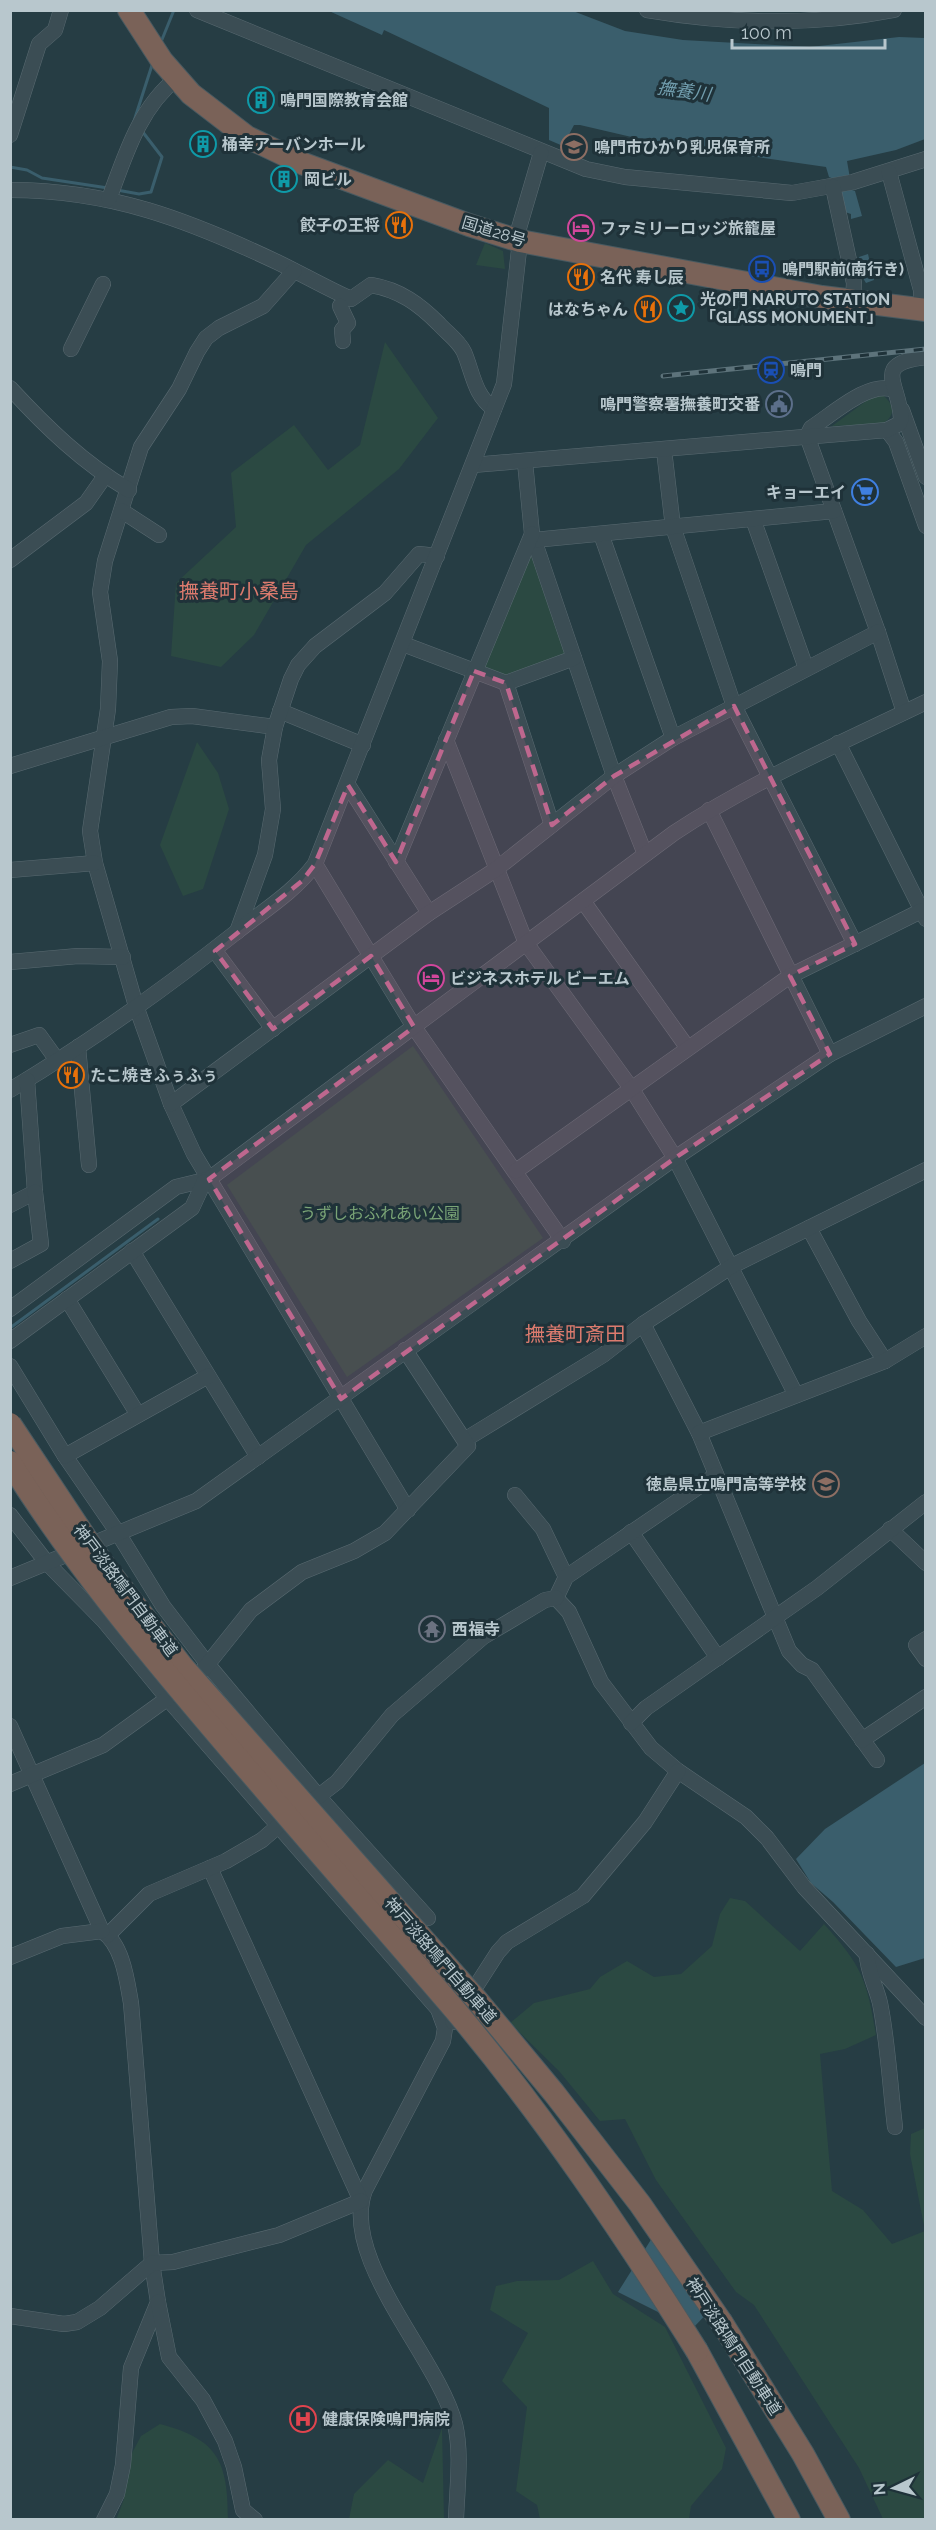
<svg xmlns="http://www.w3.org/2000/svg" width="936" height="2530" viewBox="0 0 936 2530" font-family="Raleway,'Noto Sans JP',sans-serif">
<rect width="100%" height="100%" fill="#263d44"/>
<!-- green -->
<g fill="#2b4942">
<path d="M485 243 503 251 505 269 476 265Z"/>
<path d="M385 342 438 418 399 469 306 545 254 635 221 667 171 656 176 583 236 527 231 473 294 425 328 470 360 445Z"/>
<path d="M873 396H884C894 405 896 416 882 424L832 426Z"/>
<path d="M528 554 536 556 567 656 507 676 482 667Z"/>
<path d="M197 742 218 773 229 809 203 889 183 896 160 845Z"/>
<path d="M413 1046 543 1238 347 1377 227 1185Z"/>
<path d="M730 1898 745 1901 800 1951 824 1924C862 1966 867 1980 876 2035L845 2049 820 2054 832 2191 863 2210 892 2244 925 2231 910 2154 911 2134 925 2128V2519H883L859 2468 754 2305 736 2292 656 2180 625 2119 600 2121 559 2071 510 2023 534 2003 590 1989 600 1977 627 1961 654 1977 681 1974 712 1946 720 1914Z"/>
<path d="M593 2261 613 2294 665 2327 726 2448 722 2469 691 2506 689 2519H540L537 2505 516 2491 527 2407 502 2381 528 2333 490 2310 496 2286 517 2281 559 2280Z"/>
<path d="M160 2424C218 2439 228 2462 228 2519L116 2520 124 2499 122 2479 130 2457 141 2436Z"/>
<path d="M442 2428 444 2519H349L354 2494 388 2460 423 2483Z"/>
</g>
<!-- water -->
<g fill="#3a5e6c">
<path d="M329 11H573L625 31 683 40 810 47 899 37 925 38V139L896 150 847 161 852 190 855 191 862 216 851 219V214L845 212 836 180 829 177 826 167 653 142 580 125H574L563 146 549 140V108L384 30 382 35Z"/>
<path d="M868 254 874 280 866 283 854 263 860 262 859 257Z"/>
<path d="M925 1763V1958L896 1967 833 1902 811 1883 796 1859 825 1829Z"/>
<path d="M664 2219 720 2300 692 2329 618 2292Z"/>
</g>
<g fill="none" stroke-linecap="round" stroke-linejoin="round">
<!-- stream -->
<g stroke="#3a5e6c" stroke-width="3">
<path d="M161 42 174 10"/>
<path d="M134 121 153 62"/>
<path d="M10 167 27 170 42 178 108 188"/>
<path d="M117 190 139 194 151 192 162 157 142 131"/>
<path d="M10 1328 158 1219"/>
</g>
<defs>
<g id="minor">
<path d="M197 10 586 169 625 177 792 193 853 182 926 159"/>
<path d="M647 10C729 24 813 26 894 10"/>
<path d="M10 135 39 44 55 30 61 10"/>
<path d="M889 172 921 290 922 310"/>
<path d="M833 187 854 283 853 302"/>
<path d="M10 190C111 190 188 220 277 262 302 274 326 288 351 299L371 285C400 290 419 304 439 324 448 334 458 340 464 352 473 373 474 395 494 409"/>
<path d="M109 199C125 156 139 108 177 78"/>
<path d="M294 271 263 306 219 328 206 338 197 352 179 389 141 447 105 561 100 592 110 661 108 709 90 831 95 863 136 1006 171 1104 194 1154 408 1510"/>
<path d="M340 306 348 323 342 330 343 341"/>
<path d="M71 349 103 284"/>
<path d="M10 388C46 427 83 463 129 490"/>
<path d="M894 390C869 380 833 414 811 428L807 436 878 632 904 712"/>
<path d="M902 410 926 477"/>
<path d="M887 430 896 442 926 526"/>
<path d="M664 450 673 527 734 706 855 944"/>
<path d="M525 462 532 534 614 776 645 854"/>
<path d="M473 465 887 430 899 424 901 419C900 383 870 364 926 357"/>
<path d="M122 511 159 535"/>
<path d="M753 519 806 668"/>
<path d="M601 534 673 738"/>
<path d="M534 540 834 511"/>
<path d="M10 560 86 503 105 476"/>
<path d="M403 644 506 683 574 658"/>
<path d="M506 683 552 825"/>
<path d="M280 711 363 745"/>
<path d="M446 740 526 943 631 1088 675 1158 796 1395"/>
<path d="M838 743 926 919"/>
<path d="M10 766 171 717 192 716 275 727"/>
<path d="M348 785 429 913"/>
<path d="M709 810 830 1054"/>
<path d="M396 862 532 534"/>
<path d="M315 864 414 1027 563 1241"/>
<path d="M10 870 95 863"/>
<path d="M583 901 687 1047"/>
<path d="M237 932 265 855 273 809 269 760 275 727 291 679 298 665 315 646 385 593 419 554 437 556"/>
<path d="M215 951 273 1029"/>
<path d="M10 962 78 956 123 957"/>
<path d="M10 1045 39 1035 57 1060"/>
<path d="M78 1047 89 1165"/>
<path d="M10 1090C90 1042 167 987 239 930 266 909 295 891 315 864L504 384 520 241 519 228 541 153"/>
<path d="M171 1104 429 913 495 870 614 776 673 738 878 632"/>
<path d="M516 1171 790 976 921 911"/>
<path d="M10 1205 35 1192 27 1080"/>
<path d="M809 1228 859 1321 885 1361"/>
<path d="M132 1251 258 1457"/>
<path d="M10 1261 41 1244 35 1192"/>
<path d="M67 1299 137 1413"/>
<path d="M10 1309 176 1187 209 1179 674 833C753 781 841 743 926 702"/>
<path d="M643 1324 699 1433 789 1651 802 1665 812 1670 877 1760"/>
<path d="M10 1341 192 1208 204 1182"/>
<path d="M10 1366 65 1456 118 1533 163 1606 209 1666 319 1797 428 1918"/>
<path d="M699 1433 885 1361 926 1336"/>
<path d="M466 1439 603 1355 643 1324 732 1266 926 1170"/>
<path d="M65 1456 208 1376"/>
<path d="M515 1495 543 1529 566 1577"/>
<path d="M10 1515 47 1563 104 1621 168 1699 438 2009 445 2028 443 2041 365 2190C339 2259 438 2357 455 2424 462 2454 457 2488 456 2520"/>
<path d="M890 1529 926 1563"/>
<path d="M631 1532 718 1658"/>
<path d="M10 1578 196 1501 675 1158 830 1054 926 1006"/>
<path d="M556 1598 569 1612 601 1682 651 1748 678 1771 746 1817 767 1838 804 1887 926 2018"/>
<path d="M556 1598 566 1577 716 1475"/>
<path d="M926 1639 916 1645 926 1659"/>
<path d="M203 1670 251 1610 302 1572 354 1551 385 1533 468 1446 405 1350"/>
<path d="M631 1723 646 1708 817 1588 926 1502"/>
<path d="M10 1726 102 1931C123 1945 127 1981 131 2003L152 2263 158 2302 131 2368 123 2465 117 2494 104 2520"/>
<path d="M862 1740 926 1697"/>
<path d="M10 1784 103 1745 175 1693"/>
<path d="M311 1802 337 1782 392 1715 483 1637 545 1600 556 1598"/>
<path d="M210 1868 361 2201"/>
<path d="M108 1935 149 1894 226 1861 262 1840 284 1821"/>
<path d="M867 1954C867 1971 876 1986 880 2003 888 2043 890 2086 895 2127"/>
<path d="M10 1957 62 1936 102 1931"/>
<path d="M453 2022 498 1952 507 1942 583 1896 645 1822 678 1771"/>
<path d="M158 2302 169 2357 203 2400 225 2441 234 2467 243 2510 255 2520"/>
<path d="M10 2316 64 2324 77 2322 100 2308 152 2263 173 2262 279 2235 361 2201"/>
</g>
<g id="highway">
<path d="M129 10 162 61 191 94 247 137 304 164 469 225 520 241 822 297 926 310"/>
<path d="M722 2323 803 2454 839 2520"/>
<path d="M697 2351 789 2520"/>
</g>
</defs>
<!-- minor casing -->
<use href="#minor" stroke="#596a71" stroke-width="16"/>
<!-- highway casing -->
<use href="#highway" stroke="#485a61" stroke-width="24"/>
<!-- minor -->
<use href="#minor" stroke="#3b4d54" stroke-width="15"/>
<!-- highway -->
<use href="#highway" stroke="#7a6258" stroke-width="22"/>
<defs>
<path id="rail" d="M663 376 926 349"/>
</defs>
<!-- rail casing -->
<use href="#rail" stroke="#5d737b" stroke-width="5"/>
<!-- rail -->
<use href="#rail" stroke="#1f3239" stroke-width="3" stroke-dasharray="9" stroke-linecap="butt"/>
<defs>
<g id="highway-bridge">
<path d="M10 1424 101 1561 182 1666 476 1999 554 2093 640 2204 722 2323"/>
<path d="M10 1462C71 1560 145 1649 219 1736 297 1828 377 1919 455 2010 545 2117 623 2233 697 2351"/>
</g>
</defs>
<!-- highway-bridge casing -->
<use href="#highway-bridge" stroke="#485a61" stroke-width="24" stroke-linecap="butt"/>
<!-- highway-bridge -->
<use href="#highway-bridge" stroke="#7a6258" stroke-width="22"/>
</g>
<!-- marked area -->
<path fill="#be678e" fill-opacity="0.2" stroke="#be678e" stroke-width="4.5" stroke-dasharray="12 8" stroke-linejoin="round" d="M474 671 506 683 552 825 614 776 734 706 855 944 790 976 830 1054 675 1158 341 1399 209 1179 414 1027 371 956 273 1029 215 951 302 881 315 864 348 785 396 862Z"/>
<!-- icons -->
<defs>
<symbol id="building-ring" viewBox="-11 -11 22 22"><circle r="9.5" fill="#1f3239" stroke="#0f9aa8" stroke-width="1.5"/><path d="M-4-6H4V6H1V3H-1V6H-4ZM-2.5-4.3h1.7v1.8h-1.7ZM.8-4.3h1.7v1.8H.8ZM-2.5-1h1.7V.8h-1.7ZM.8-1h1.7V.8H.8Z" fill="#0f9aa8"/></symbol>
<symbol id="school-ring" viewBox="-11 -11 22 22"><circle r="9.5" fill="#1f3239" stroke="#8d6e63" stroke-width="1.5"/><path d="M0-5L7-2L0 1L-7-2ZM-4 1L0 2.5L4 1V4Q0 6-4 4Z" fill="#8d6e63"/></symbol>
<symbol id="restaurant-ring" viewBox="-11 -11 22 22"><circle r="9.5" fill="#1f3239" stroke="#e8710a" stroke-width="1.5"/><path d="M-5-6h1v4h1v-4h1v4h1v-4h1v5L-1.5 .5V6h-2V.5L-5-1ZM5-6V6H3V1.5H1.5Q1.5-4 5-6Z" fill="#e8710a"/></symbol>
<symbol id="hotel-ring" viewBox="-11 -11 22 22"><circle r="9.5" fill="#1f3239" stroke="#d1479c" stroke-width="1.5"/><path d="M-6-4.5h1.5V1H6V5H4.5V3h-9V5H-6ZM-4 0a1.8 1.8 0 1 1 3.6 0ZM.5 0V-2.5h3Q6-2.5 6 0Z" fill="#d1479c"/></symbol>
<symbol id="bus-ring" viewBox="-11 -11 22 22"><circle r="9.5" fill="#1f3239" stroke="#1a4fb4" stroke-width="1.5"/><path d="M-5-6H5V4H4V6H2V4H-2V6H-4V4H-5ZM-3.5-4V0h7V-4ZM-3.5 1.2v1.5H-2V1.2ZM2 1.2v1.5H3.5V1.2Z" fill="#1a4fb4"/></symbol>
<symbol id="sight-ring" viewBox="-11 -11 22 22"><circle r="9.5" fill="#1f3239" stroke="#0f9aa8" stroke-width="1.5"/><path d="M0-6L1.8-2.2L6-1.7L2.9 1.2L3.7 5.4L0 3.3L-3.7 5.4L-2.9 1.2L-6-1.7L-1.8-2.2Z" fill="#0f9aa8"/></symbol>
<symbol id="station-ring" viewBox="-11 -11 22 22"><circle r="9.5" fill="#1f3239" stroke="#1a4fb4" stroke-width="1.5"/><path d="M-3-6H3Q5-6 5-4V2Q5 4 3 4L4.5 6H3L1.5 4h-3L-3 6H-4.5L-3 4Q-5 4-5 2V-4Q-5-6-3-6ZM-3.5-4v3h7v-3ZM-3.5 1v1.5H-2V1ZM2 1v1.5H3.5V1Z" fill="#1a4fb4"/></symbol>
<symbol id="civic-ring" viewBox="-11 -11 22 22"><circle r="9.5" fill="#1f3239" stroke="#5c6f8a" stroke-width="1.5"/><path d="M-.6-6.5H3V-4.5H.6V-3L4-1V1h2V6H-6V1h2V-1L-.6-3ZM-1.2 2.5V6h2.4V2.5Z" fill="#5c6f8a"/></symbol>
<symbol id="supermarket-ring" viewBox="-11 -11 22 22"><circle r="9.5" fill="#1f3239" stroke="#3f7fe0" stroke-width="1.5"/><path d="M-6-5.5h2.5l.6 2H6L4.5 2H-2.5L-4.4-4H-6ZM-1.5 3.2a1.3 1.3 0 1 0 .1 0ZM3 3.2a1.3 1.3 0 1 0 .1 0Z" fill="#3f7fe0"/></symbol>
<symbol id="temple-ring" viewBox="-11 -11 22 22"><circle r="9.5" fill="#1f3239" stroke="#6b7280" stroke-width="1.5"/><path d="M0-6L5-2H3V0L6.5 2.5H4V6H1.5V3h-3V6H-4V2.5H-6.5L-3 0V-2H-5Z" fill="#6b7280"/></symbol>
<symbol id="hospital-ring" viewBox="-11 -11 22 22"><circle r="9.5" fill="#1f3239" stroke="#e0444e" stroke-width="1.5"/><path d="M-5-5h3v3.5h4V-5h3V5h-3V1.5h-4V5h-3Z" fill="#e0444e"/></symbol>
</defs>
<g fill-rule="evenodd">
<use href="#building-ring" x="246" y="85" width="30" height="30"/>
<use href="#building-ring" x="188" y="129" width="30" height="30"/>
<use href="#school-ring" x="559" y="132" width="30" height="30"/>
<use href="#building-ring" x="269" y="164" width="30" height="30"/>
<use href="#restaurant-ring" x="384" y="210" width="30" height="30"/>
<use href="#hotel-ring" x="566" y="213" width="30" height="30"/>
<use href="#bus-ring" x="747" y="254" width="30" height="30"/>
<use href="#restaurant-ring" x="566" y="262" width="30" height="30"/>
<use href="#sight-ring" x="666" y="293" width="30" height="30"/>
<use href="#restaurant-ring" x="633" y="294" width="30" height="30"/>
<use href="#station-ring" x="756" y="355" width="30" height="30"/>
<use href="#civic-ring" x="764" y="389" width="30" height="30"/>
<use href="#supermarket-ring" x="850" y="477" width="30" height="30"/>
<use href="#hotel-ring" x="416" y="963" width="30" height="30"/>
<use href="#restaurant-ring" x="56" y="1060" width="30" height="30"/>
<use href="#school-ring" x="811" y="1469" width="30" height="30"/>
<use href="#temple-ring" x="417" y="1614" width="30" height="30"/>
<use href="#hospital-ring" x="288" y="2404" width="30" height="30"/>
</g>
<g text-anchor="middle" stroke-width="6" stroke-linejoin="round" paint-order="stroke">
<!-- poi labels -->
<g font-size="16" font-weight="bold" fill="#b8c7cd" stroke="#1f3239" text-anchor="start">
<text x="280" y="106">鳴門国際教育会館</text>
<text x="222" y="150">桶幸アーバンホール</text>
<text x="594" y="153">鳴門市ひかり乳児保育所</text>
<text x="304" y="185">岡ビル</text>
<text x="380" y="231" text-anchor="end">餃子の王将</text>
<text x="600" y="234">ファミリーロッジ旅籠屋</text>
<text x="782" y="275">鳴門駅前(南行き)</text>
<text x="600" y="283">名代 寿し辰</text>
<text x="700" y="305">光の門 NARUTO STATION<tspan x="700" dy="18">「GLASS MONUMENT」</tspan></text>
<text x="628" y="315" text-anchor="end">はなちゃん</text>
<text x="790" y="376">鳴門</text>
<text x="760" y="410" text-anchor="end">鳴門警察署撫養町交番</text>
<text x="846" y="498" text-anchor="end">キョーエイ</text>
<text x="450" y="984">ビジネスホテル ビーエム</text>
<text x="90" y="1081">たこ焼きふぅふぅ</text>
<text x="806" y="1490" text-anchor="end">徳島県立鳴門高等学校</text>
<text x="452" y="1635">西福寺</text>
<text x="322" y="2425">健康保険鳴門病院</text>
</g>
<!-- street labels -->
<g font-size="16" fill="#b8c7cd" stroke="#1f3239">
<text transform="translate(494 231) rotate(17)" y="6">国道28号</text>
<text transform="translate(126 1590) rotate(53)" y="6">神戸淡路鳴門自動車道</text>
<text transform="translate(441 1960) rotate(49)" y="6">神戸淡路鳴門自動車道</text>
<text transform="translate(734 2346) rotate(57)" y="6">神戸淡路鳴門自動車道</text>
</g>
<!-- park labels -->
<g font-size="16" fill="#7aa476" stroke="#1f3239">
<text x="380" y="1219">うずしおふれあい公園</text>
</g>
<!-- water labels -->
<g font-size="18" font-style="italic" fill="#719dad" stroke="#1f3239">
<text transform="translate(684 91) rotate(8)" y="6">撫養川</text>
</g>
<!-- quarter labels -->
<g font-size="20" fill="#dc7b6e" stroke="#1f3239">
<text x="239" y="598">撫養町小桑島</text>
<text x="575" y="1341">撫養町斎田</text>
</g>
</g>
<!-- border -->
<rect width="936" height="2530" fill="none" stroke="#b8c7cd" stroke-width="24"/>
<!-- north arrow -->
<g transform="translate(894 2488) rotate(265)" stroke="#1f3239" stroke-width="4.5" paint-order="stroke">
<path d="M0-4.5L10 22L0 15L-10 22Z" fill="#b8c7cd"/>
<text y="-9" font-size="16" font-weight="bold" text-anchor="middle" fill="#b8c7cd">N</text>
</g>
<!-- scale -->
<path d="M732 39v9h153v-9" fill="none" stroke="#b8c7cd" stroke-width="3"/>
<text x="741" y="39" font-size="18" fill="#b8c7cd" stroke="#1f3239" stroke-width="4.5" paint-order="stroke">100 m</text>
</svg>
